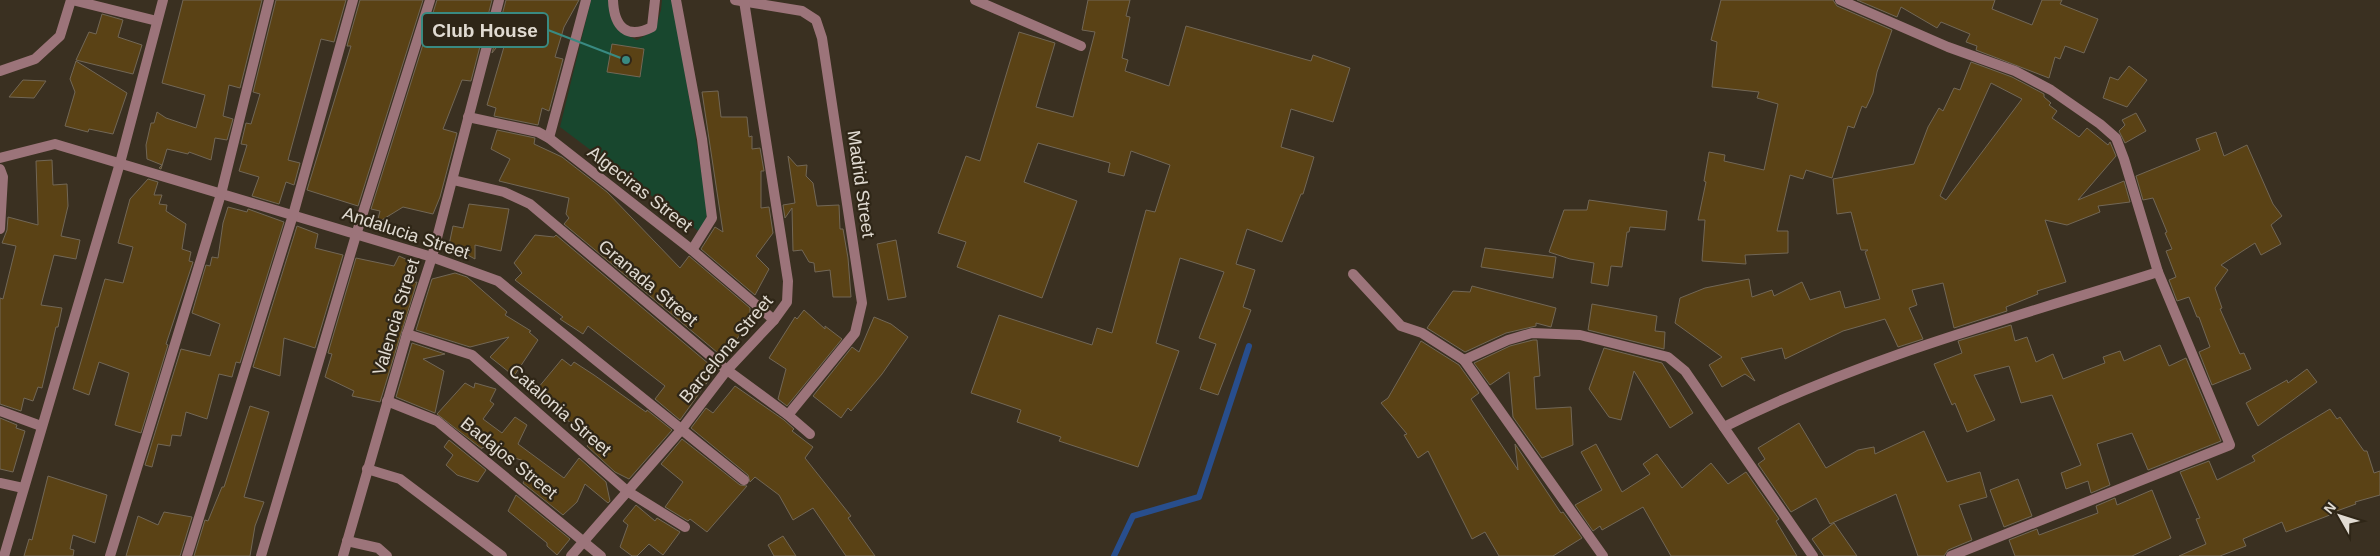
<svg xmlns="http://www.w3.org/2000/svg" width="2380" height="556" viewBox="0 0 2380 556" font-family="Helvetica,sans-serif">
<rect width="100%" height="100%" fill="#3a3021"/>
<!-- green -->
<path fill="#18472e" d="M591 0H610C607 23 618 31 637 40L655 30 661 10 662 0H673L708 212 701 233 560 127Z"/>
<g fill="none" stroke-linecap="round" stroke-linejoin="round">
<!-- stream -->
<path stroke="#284e8d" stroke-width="6" d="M1114 556 1133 516 1199 497 1249 346"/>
</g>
<!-- building -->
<g fill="#5a4215" stroke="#726756" fill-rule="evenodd">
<path d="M183 0H262L240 88 229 85 223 116 233 119 227 140 215 138 211 160 189 152 188 154 167 149 161 169 159 168 162 165 147 159 146 145 151 123H154L157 112 166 118 196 128 205 95 162 83Z"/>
<path d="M276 0H346L334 42 321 39 288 160 300 163 294 185 286 182 279 204 252 196 259 177 239 171 247 145 241 144 246 123 251 124 260 94 253 92Z"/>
<path d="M360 0H423L358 206 307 190 351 46H347Z"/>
<path d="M437 0H492L471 81 462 80 443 129 457 133 440 197 433 214 403 207 377 223 380 211 371 209Z"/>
<path d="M506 0H579L564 27 555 57 563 59 549 111 542 108 538 125 494 116 496 108 487 105 508 33 492 53Z"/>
<path d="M1088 0H1130L1126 16 1130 17 1122 58 1128 60 1125 71 1169 86 1186 26 1311 61 1313 55 1350 68 1333 122 1291 109 1281 147 1314 157 1303 194H1301L1282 242 1247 229 1236 264 1255 270 1243 307 1251 310 1218 395 1200 389 1216 344 1199 338 1224 272 1180 258 1156 343 1179 351 1138 467 1059 441 1061 437 1017 422 1021 410 971 393 999 315 1092 345 1097 328 1112 333 1146 210 1155 212 1170 165 1131 151 1124 176 1108 172 1110 163 1038 143 1024 182 1077 201 1042 298 957 267 966 242 938 233 966 156 980 161 1019 32 1055 43 1036 107 1073 117 1095 32 1082 30Z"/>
<path d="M1721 0H1833L1837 6 1892 30 1877 72 1873 93 1866 108 1862 106 1854 128 1848 126 1832 178 1806 170 1803 179 1790 175 1777 231H1788V253L1745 255 1746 264 1702 261 1705 220H1698L1706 182 1704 181 1709 152 1725 155 1724 161 1764 170 1778 104 1757 98 1759 92 1712 87 1717 42 1711 40Z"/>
<path d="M1857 0H1995L1992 9 2032 25 2042 0H2062L2060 4 2098 19 2084 53 2065 46 2060 59 2055 57 2049 78 1976 50 1977 46 1966 42 1970 34 1941 22 1937 28 1901 7 1897 17Z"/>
<path d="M102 14 123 20 118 37 142 45 133 74 76 60 89 32 96 34Z"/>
<path d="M612 44 644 49 640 77 607 72Z"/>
<path d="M76 61 127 93 113 134 89 129 88 132 65 126 75 92 70 79Z"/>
<path d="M1971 62 2012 77 2044 94V97L2051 103 2049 105 2057 111 2052 118 2079 137 2087 128 2108 145 2110 142 2116 156 2078 200 2124 181 2130 202 2098 206 2100 212 2067 225 2045 220 2066 282 2037 291 2038 294 2006 307 2007 311 1954 328 1943 283 1912 290 1917 305 1909 308 1923 339 1898 347 1885 319 1843 331 1785 359 1782 348 1741 358 1755 381 1745 374 1722 387 1709 365 1722 357 1675 323 1680 298 1705 288 1749 279 1752 297 1772 290 1774 296 1802 282 1810 300 1840 291 1845 308 1880 299 1865 252 1868 250H1861L1851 212 1837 214 1833 179 1914 164 1928 127 1939 108 1943 111 1954 88 1960 90ZM1991 83 2022 99 1946 200 1940 196Z"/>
<path d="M2129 66 2147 80 2127 107 2103 98 2110 77 2118 80Z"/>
<path d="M23 80 46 81 34 98 9 97Z"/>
<path d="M718 91 721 117H747L749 137 752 136V149L760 148 764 171H761V208L769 207 773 233 756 256 769 269 755 295 701 249 715 227 723 232 702 92Z"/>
<path d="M2136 113 2146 131 2125 143 2119 131 2125 125 2122 120Z"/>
<path d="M497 130 535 138 534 144 562 157 607 192 680 268 689 256 750 308V320L724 358 564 224 569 218 566 214 569 198 499 181 510 159 491 149Z"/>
<path d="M2216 132 2224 156 2247 145 2273 204 2282 216 2271 225 2281 244 2261 255 2255 243 2221 265 2228 270 2215 288 2222 308 2220 309 2240 354 2244 353 2251 369 2212 385 2199 352 2210 347 2199 317H2197L2189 297 2177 301 2169 280 2176 277 2166 251 2172 249 2165 233 2167 232 2153 198 2143 200 2136 176 2200 150 2196 139Z"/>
<path d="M788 156 797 166 807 165 806 176 813 183 817 206 839 205 840 229H843L848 258 851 297H833L830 270 815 272 814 263 809 262 802 250 793 251 792 208 785 218 783 205 795 203Z"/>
<path d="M52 160 53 185 67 184 68 206 61 236 80 240 76 259 54 255 41 305 62 308 58 327H56L42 388 38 387 33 401 24 398 21 411 0 404V298L3 299 16 246 2 243 7 230 8 217 38 225 36 161Z"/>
<path d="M148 179 158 182 154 195H162L159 204 167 205 166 211 186 224 182 249 191 252 189 261 193 262 166 344 168 345 141 433 115 425 129 373 99 362 89 395 73 389 105 279 123 283 133 247 118 243 130 199Z"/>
<path d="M1589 200 1667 211 1665 230 1630 227 1629 232H1627L1622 267 1611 266 1608 286 1591 283 1594 263 1570 259 1549 252 1564 210H1587Z"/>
<path d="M469 204 509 209 501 251 475 245V259L449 245 453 226 463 228Z"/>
<path d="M228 207 247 212 248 209 284 222 240 363 236 362 232 377 219 374 207 419 186 412 181 436 172 435 170 446 158 444 152 467 145 465 181 349 210 356 220 324 192 313 206 265 210 266 212 257 218 258 223 223Z"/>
<path d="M297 226 318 234 315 248 343 255 315 348 284 338 280 376 253 367Z"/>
<path d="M535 235 554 237 556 235 716 370 680 420 655 399 665 386 588 326 583 334 560 319 563 317 515 280 522 273 514 263Z"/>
<path d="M896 240 906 297 888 300 877 244Z"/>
<path d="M1485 248 1556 257 1553 278 1481 267Z"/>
<path d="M399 256 414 263 410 283 417 282 380 402 352 396 354 391 325 377 332 354 328 353 356 258 394 266Z"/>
<path d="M455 273 467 277 507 312 505 315 531 331 529 332 538 340 514 376 490 357 509 337 470 347 416 330 432 279Z"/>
<path d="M1472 286 1556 308 1551 327 1536 323V326L1506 333 1465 352 1427 328 1453 291 1470 292Z"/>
<path d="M1592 304 1657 316 1655 331 1665 332 1664 349 1588 330Z"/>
<path d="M804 310 825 329V326L842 339 787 406 778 399 786 369 769 358 795 317 797 319Z"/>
<path d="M874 317 891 324 908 337 882 374 851 411 848 408 841 418 813 396 852 347 859 352Z"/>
<path d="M2011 325 2015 341 2027 337 2036 362 2053 354 2063 379 2105 363 2103 357 2120 351 2124 361 2160 345 2169 366 2186 358 2221 441 2148 470 2132 433 2097 444 2110 485 2091 493 2088 481 2066 489 2061 473 2081 465 2052 395 2021 403 2009 366 1974 375 1995 420 1967 432 1955 403 1952 405 1934 364 1962 353 1958 341Z"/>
<path d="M1533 340H1537L1540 376 1534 377 1536 409 1571 407 1573 445 1542 458 1513 417 1509 372 1490 385 1474 363 1510 346Z"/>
<path d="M1421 341 1459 365 1479 393 1471 399 1518 470 1515 444 1561 513 1563 512 1582 538 1553 556H1499L1485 532 1472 539 1428 451 1418 458 1404 435 1407 434 1381 403 1388 398Z"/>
<path d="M412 343 445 354 423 359 444 371 435 413 396 397Z"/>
<path d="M1604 348 1662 363 1693 413 1670 428 1634 371 1621 420 1609 417 1589 389Z"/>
<path d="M562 359 571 366 574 362 594 375 646 412 647 410 672 430 629 479 615 472 587 446 592 439 533 394Z"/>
<path d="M2307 369 2317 382 2258 426 2246 403 2287 380 2288 383Z"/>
<path d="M465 383 474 388 475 383 496 389 490 401 494 404 483 419 502 433 515 417 527 425 518 444 564 478 579 458 606 482 610 501 608 503 585 484 577 502 563 515 523 483 528 474 523 471 524 461 482 447V449L437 414Z"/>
<path d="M735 386 784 420 794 429 792 431 813 447 805 458 851 516 848 518 875 556H846L813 508 793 520 779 495 755 477 750 482 748 475 691 428 706 408 713 413Z"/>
<path d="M250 406 269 412 244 497 264 502 255 526 250 556H194L205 520 208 521 222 487H224Z"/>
<path d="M2330 409 2337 419 2340 417 2364 451H2367L2374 473 2380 471V495L2355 502 2356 504 2334 512 2335 513 2286 532 2282 522 2243 539 2246 546 2220 556H2179L2206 544 2196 519 2200 518 2180 472 2209 461 2217 480 2255 461 2252 456Z"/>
<path d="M0 418 17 425 16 428 25 431 13 472 0 469Z"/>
<path d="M1799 423 1826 468 1858 450 1874 447 1875 454 1924 431 1947 482 1980 472 1987 497 1959 505 1972 540 1948 550 1944 556H1918L1896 494 1830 524 1816 498 1791 512 1758 464 1765 459 1758 448Z"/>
<path d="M682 439 740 485 747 486 707 532 690 519 688 521 665 507 683 482 661 464Z"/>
<path d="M449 440 486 470 478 482 457 475 446 465 453 455 444 447Z"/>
<path d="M1596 444 1622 492 1650 474 1643 464 1657 454 1682 488 1711 463 1728 484 1746 472 1779 519 1776 521 1797 556H1671L1643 507 1602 530 1600 526 1593 531 1575 505 1602 490 1581 452Z"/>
<path d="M48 476 107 495 95 543 73 535 70 549 74 550 73 556H24L29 539 32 540Z"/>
<path d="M2018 479 2032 516 2004 527 1990 490Z"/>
<path d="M2152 490 2171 538 2132 556H2015L2009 540 2037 529 2039 535 2098 513 2096 506 2115 498 2117 505Z"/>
<path d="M516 495 570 539 557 555 547 546V543L508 511Z"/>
<path d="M636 505 655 521 657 518 680 532 663 555 649 544 637 556H632L620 547 628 525 623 521Z"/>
<path d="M164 512 192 517 180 556H126L138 516 158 525Z"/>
<path d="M1834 523 1857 556H1824L1812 539Z"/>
<path d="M783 536 796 556H774L768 545Z"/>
</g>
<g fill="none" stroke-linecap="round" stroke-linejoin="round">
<!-- lane -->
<g stroke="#9c747a" stroke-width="10">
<path d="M613 0C614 27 627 40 652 27L655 0"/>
<path d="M975 0 1081 46"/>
<path d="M1353 274 1401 326 1422 333 1464 360"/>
</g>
<!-- street -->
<g stroke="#9c747a" stroke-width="10">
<path d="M72 0 157 21"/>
<path d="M676 0 702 139 712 218 692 250"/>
<path d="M735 0 802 11 816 20 822 38 862 303 855 333 788 415"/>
<path d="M1840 0 1948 47 2015 71 2051 90 2100 124 2116 138 2124 159 2158 272"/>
<path d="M0 71 35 59 60 36 71 0"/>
<path d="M468 117 538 132 549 138 692 250 774 320"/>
<path d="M549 138 586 0"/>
<path d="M0 158 55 144 432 257 498 281 744 480"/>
<path d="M0 169 3 177 0 229"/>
<path d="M453 180 504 192 530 204 727 370 788 415 810 434"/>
<path d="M407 334 472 355 627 491 685 527"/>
<path d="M387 401 437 421 601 556"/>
<path d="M0 411 41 426"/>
<path d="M1724 427C1861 358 2012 318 2158 272L2230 445 1951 556"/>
<path d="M367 469 400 479 502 556"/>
<path d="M0 483 23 488"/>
<path d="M347 541 378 548 387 556"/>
<path d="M4 556 120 163 163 0"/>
<path d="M110 556 221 194 269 0"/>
<path d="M187 556 293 215 353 0"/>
<path d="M261 556 356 235 430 0"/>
<path d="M343 556 407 334 432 257 499 0"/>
<path d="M571 556 681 430 727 370 774 320 787 302 788 281 744 1"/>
<path d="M1603 556 1464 360 1508 340 1532 333 1580 335 1668 357 1685 371 1813 556"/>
</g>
</g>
<g text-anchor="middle" stroke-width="4.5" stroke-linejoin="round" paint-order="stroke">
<!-- street labels -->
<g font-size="18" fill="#e1dbd2" stroke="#2f2617">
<text transform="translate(861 184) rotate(82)" y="6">Madrid Street</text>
<text transform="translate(640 189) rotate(38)" y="6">Algeciras Street</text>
<text transform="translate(406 233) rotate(18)" y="6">Andalucia Street</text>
<text transform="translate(648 283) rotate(40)" y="6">Granada Street</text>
<text transform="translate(396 317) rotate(-73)" y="6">Valencia Street</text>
<text transform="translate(726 349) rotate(-50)" y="6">Barcelona Street</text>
<text transform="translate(560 410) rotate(41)" y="6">Catalonia Street</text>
<text transform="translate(509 458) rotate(39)" y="6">Badajos Street</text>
</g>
</g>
<!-- callouts -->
<path fill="none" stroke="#398a82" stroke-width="2" d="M626 60L548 30"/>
<circle fill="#398a82" stroke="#2f2617" stroke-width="2" cx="626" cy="60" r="5"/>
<rect fill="#2f2617" stroke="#398a82" stroke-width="2" x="422" y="13" width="126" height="34" rx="5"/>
<g font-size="19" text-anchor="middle" font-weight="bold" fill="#e1dbd2">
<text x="485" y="37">Club House</text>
</g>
<!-- north arrow -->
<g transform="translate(2340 516) rotate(309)" stroke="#2f2617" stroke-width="4" paint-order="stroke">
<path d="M0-4L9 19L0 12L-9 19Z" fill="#e1dbd2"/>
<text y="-8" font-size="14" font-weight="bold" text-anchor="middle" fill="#e1dbd2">N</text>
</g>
</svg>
